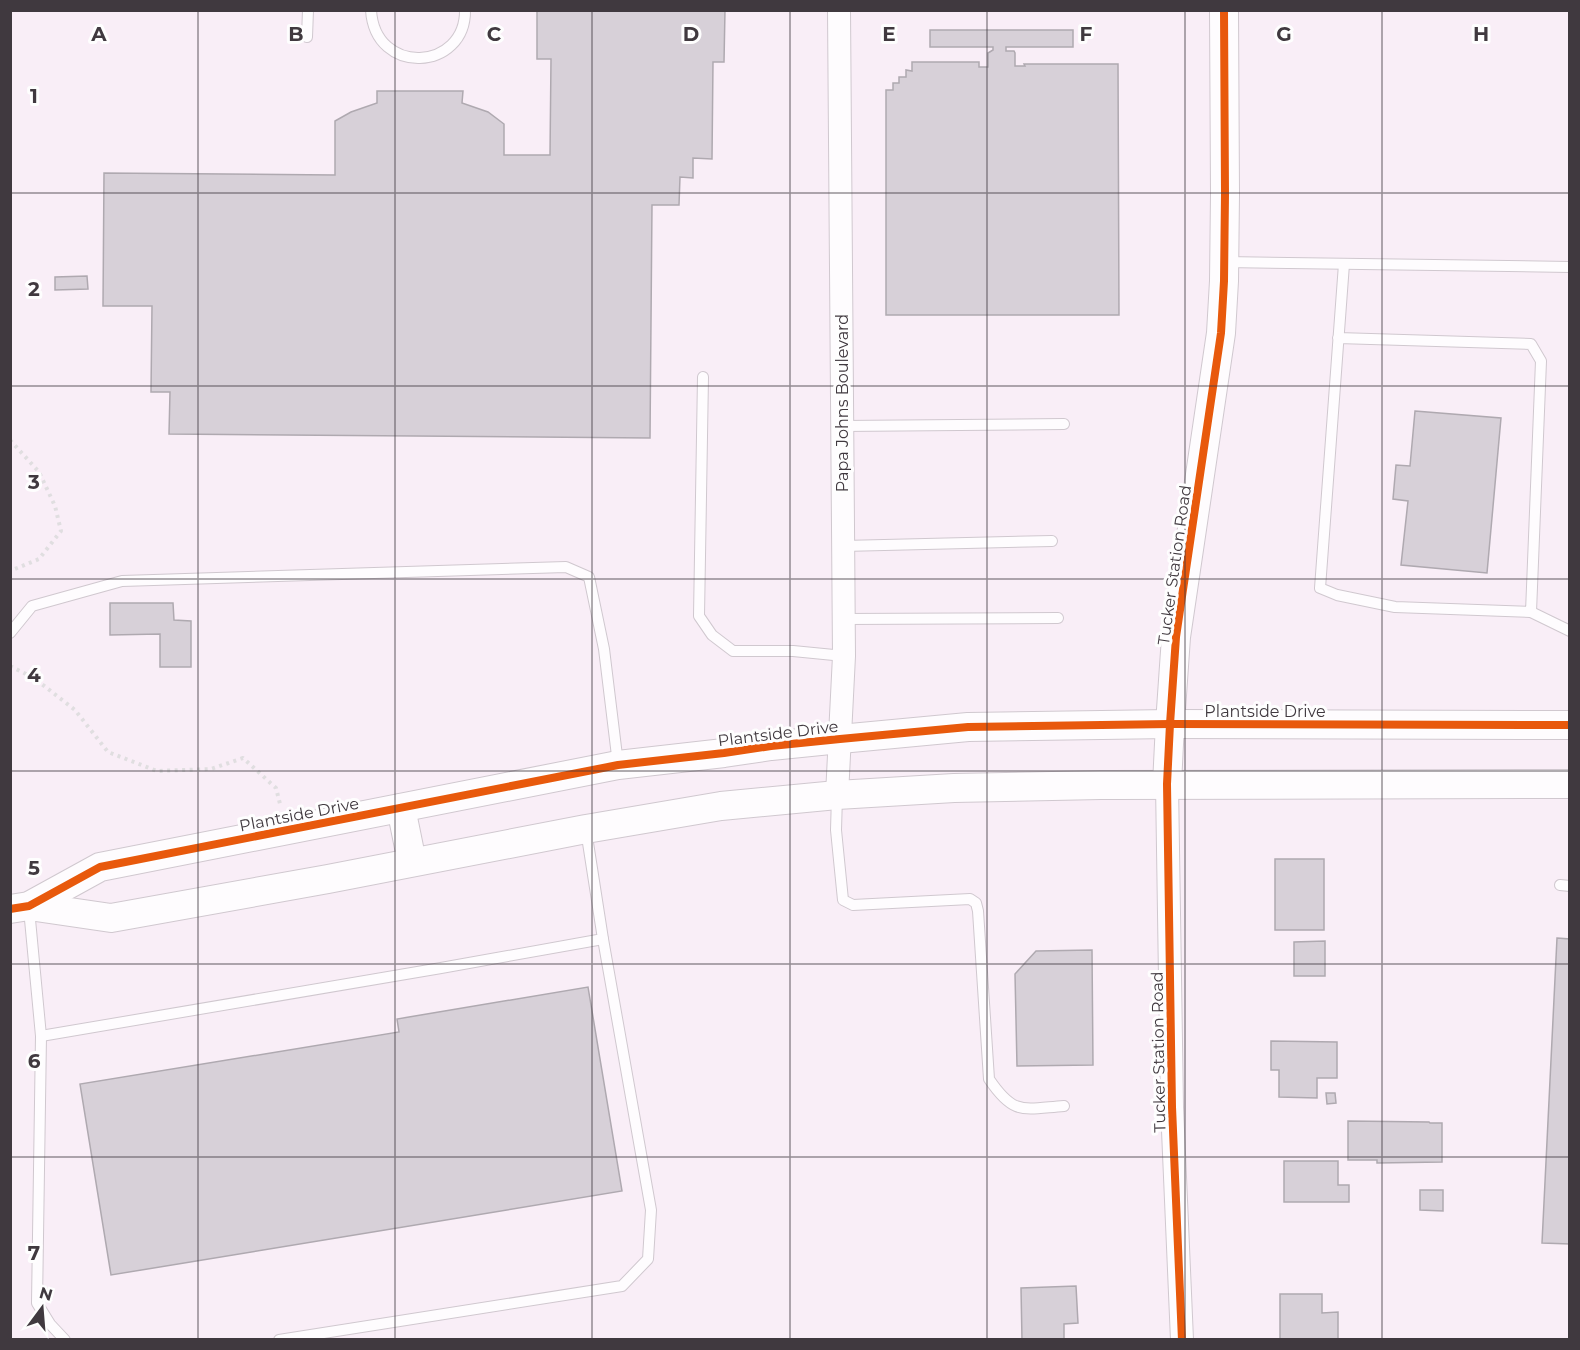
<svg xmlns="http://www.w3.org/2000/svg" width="1580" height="1350" viewBox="0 0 1580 1350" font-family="Montserrat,sans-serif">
<rect width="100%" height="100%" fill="#f9eef7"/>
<!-- building -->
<g fill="#d7d0d8" stroke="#afa9b0" stroke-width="1.5">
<path d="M537 10H725L724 62H713L712 159 693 158V178L680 177 679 205H652L650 438 169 434 170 392H151L152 306H103L104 173 335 175V121L351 112 377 103V91H463L462 103 488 112 504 124V155H550L551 59H537Z"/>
<path d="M930 30H1073V47H1006V51H1014L1015 53V66H1025L1024 64H1118L1119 315H886V90H893V83H899V77H906V70L912 71V62H979V67H988V53L993 50V47H930Z"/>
<path d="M87 276 88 289 55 290V277Z"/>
<path d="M1415 411 1501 418 1487 573 1401 565 1408 501 1393 499 1396 465 1410 466Z"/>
<path d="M110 603H173L174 620 191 621V667H160V634L110 635Z"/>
<rect x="1275" y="859" width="49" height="71"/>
<path d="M1557 938 1570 939V1244L1542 1243Z"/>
<path d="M1325 941V976H1294V942Z"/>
<path d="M1092 950 1093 1065 1017 1066 1015 974 1036 951Z"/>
<path d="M588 987 622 1191 111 1275 80 1084 399 1032 397 1019Z"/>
<path d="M1271 1041 1337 1042V1078H1317V1098L1279 1097V1070H1271Z"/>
<path d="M1326 1093H1335L1336 1103 1327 1104Z"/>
<path d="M1348 1121 1429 1122 1430 1123H1442V1162L1377 1163V1160H1348Z"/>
<path d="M1284 1161H1338V1185H1349V1202H1284Z"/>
<path d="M1420 1190H1443V1211L1420 1210Z"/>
<path d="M1076 1286 1078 1323 1064 1324V1340H1022L1021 1288Z"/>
<path d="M1280 1294H1322V1313L1338 1312V1340H1280Z"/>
</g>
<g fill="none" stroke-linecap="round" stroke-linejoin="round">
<defs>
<g id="service">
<path d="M371 10C375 77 466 71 465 10"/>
<path d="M307 37 308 10"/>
<path d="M1225 262 1570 267"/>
<path d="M1338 338 1531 344 1541 361 1531 612 1395 607 1337 595 1320 588 1344 264"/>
<path d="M703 377 699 616 712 635 733 651H793L844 656"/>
<path d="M842 426 1064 424"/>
<path d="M843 546 1052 541"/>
<path d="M1531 612 1570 631"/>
<path d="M843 619 1058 618"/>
<path d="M10 633 32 606 122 581 566 567 589 577 604 649 618 764"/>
<path d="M837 796 836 830 843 900 853 905 970 899 976 903 978 911 989 1079C1014 1116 1023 1109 1064 1106"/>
<path d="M1560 885 1570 886"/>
<path d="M29 909 41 1036 37 1303 50 1324 65 1340"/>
<path d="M41 1036 441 968 603 939 586 830"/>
<path d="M279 1340 622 1286 648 1259 651 1210 603 939"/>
</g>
<g id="minor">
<path d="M1167 784 1172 1107 1182 1340"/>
<path d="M837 795 844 656 839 10"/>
</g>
<g id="tertiary">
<path d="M1167 784 1170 724 1176 637 1221 333 1224 281 1225 194 1224 10"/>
<path d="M401 808 412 862"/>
<path d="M29 906 111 918 328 879 586 829 721 806 837 795 954 788 1101 785 1570 784"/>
<path d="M10 909 29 906 100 867 618 765 724 753 771 746 840 739 968 727 1170 724 1570 725"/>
</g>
</defs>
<!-- service casing -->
<use href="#service" stroke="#d0c8cf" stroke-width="12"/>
<!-- minor casing -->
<use href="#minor" stroke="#d0c8cf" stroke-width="24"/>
<!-- tertiary casing -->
<use href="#tertiary" stroke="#d0c8cf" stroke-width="30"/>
<!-- path -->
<g stroke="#e0dee0" stroke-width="4" stroke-dasharray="3 4.5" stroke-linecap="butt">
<path d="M10 440 39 472 55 506 61 531 39 559 10 571"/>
<path d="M10 666 34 678 75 710 108 752 157 771 211 769 243 758 276 788 280 804"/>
</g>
<!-- service -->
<use href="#service" stroke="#fefcfe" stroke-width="10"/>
<!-- minor -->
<use href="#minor" stroke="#fefcfe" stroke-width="22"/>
<!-- tertiary -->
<use href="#tertiary" stroke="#fefcfe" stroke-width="28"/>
<defs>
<g id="cycleway">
<path d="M10 909 29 906 100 867 618 765 724 753 771 746 840 739 968 727 1170 724 1570 725"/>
<path d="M1182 1340 1172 1107 1167 784 1170 724 1176 637 1221 333 1224 281 1225 194 1224 10"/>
</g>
</defs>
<!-- cycleway casing -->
<use href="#cycleway" stroke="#fefefe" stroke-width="11"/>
<!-- cycleway -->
<use href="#cycleway" stroke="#e8590c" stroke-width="8"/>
</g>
<!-- grid -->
<path fill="none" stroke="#40393f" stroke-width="1.5" stroke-opacity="0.55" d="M198 10V1340M395 10V1340M592 10V1340M790 10V1340M987 10V1340M1185 10V1340M1382 10V1340M10 193H1570M10 386H1570M10 579H1570M10 771H1570M10 964H1570M10 1157H1570"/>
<g text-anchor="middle" stroke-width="6" stroke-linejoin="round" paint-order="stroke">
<!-- street labels -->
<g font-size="16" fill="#40393f" stroke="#fefefe">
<text transform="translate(842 403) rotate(-90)" y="6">Papa Johns Boulevard</text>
<text transform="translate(1174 565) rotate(-82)" y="6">Tucker Station Road</text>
<text x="1265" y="717">Plantside Drive</text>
<text transform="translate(778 733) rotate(-7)" y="6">Plantside Drive</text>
<text transform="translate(299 814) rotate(-11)" y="6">Plantside Drive</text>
<text transform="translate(1158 1052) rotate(-91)" y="6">Tucker Station Road</text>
</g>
</g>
<g font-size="20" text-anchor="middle" font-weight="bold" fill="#40393f" stroke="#fefefe" stroke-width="6" stroke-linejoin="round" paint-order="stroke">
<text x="99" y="41">A</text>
<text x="296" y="41">B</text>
<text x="494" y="41">C</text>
<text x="691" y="41">D</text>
<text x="889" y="41">E</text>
<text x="1086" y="41">F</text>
<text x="1284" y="41">G</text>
<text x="1481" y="41">H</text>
<text x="34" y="103">1</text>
<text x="34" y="296">2</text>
<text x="34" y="489">3</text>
<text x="34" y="682">4</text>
<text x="34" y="875">5</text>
<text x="34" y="1068">6</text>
<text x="34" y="1260">7</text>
</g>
<!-- border -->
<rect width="1580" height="1350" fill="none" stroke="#40393f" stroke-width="24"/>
<!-- north arrow -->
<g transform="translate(42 1308) rotate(16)" stroke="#fefefe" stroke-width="4.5" paint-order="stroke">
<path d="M0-4.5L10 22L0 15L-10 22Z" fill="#40393f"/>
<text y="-9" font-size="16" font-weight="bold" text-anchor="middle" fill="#40393f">N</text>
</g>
</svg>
